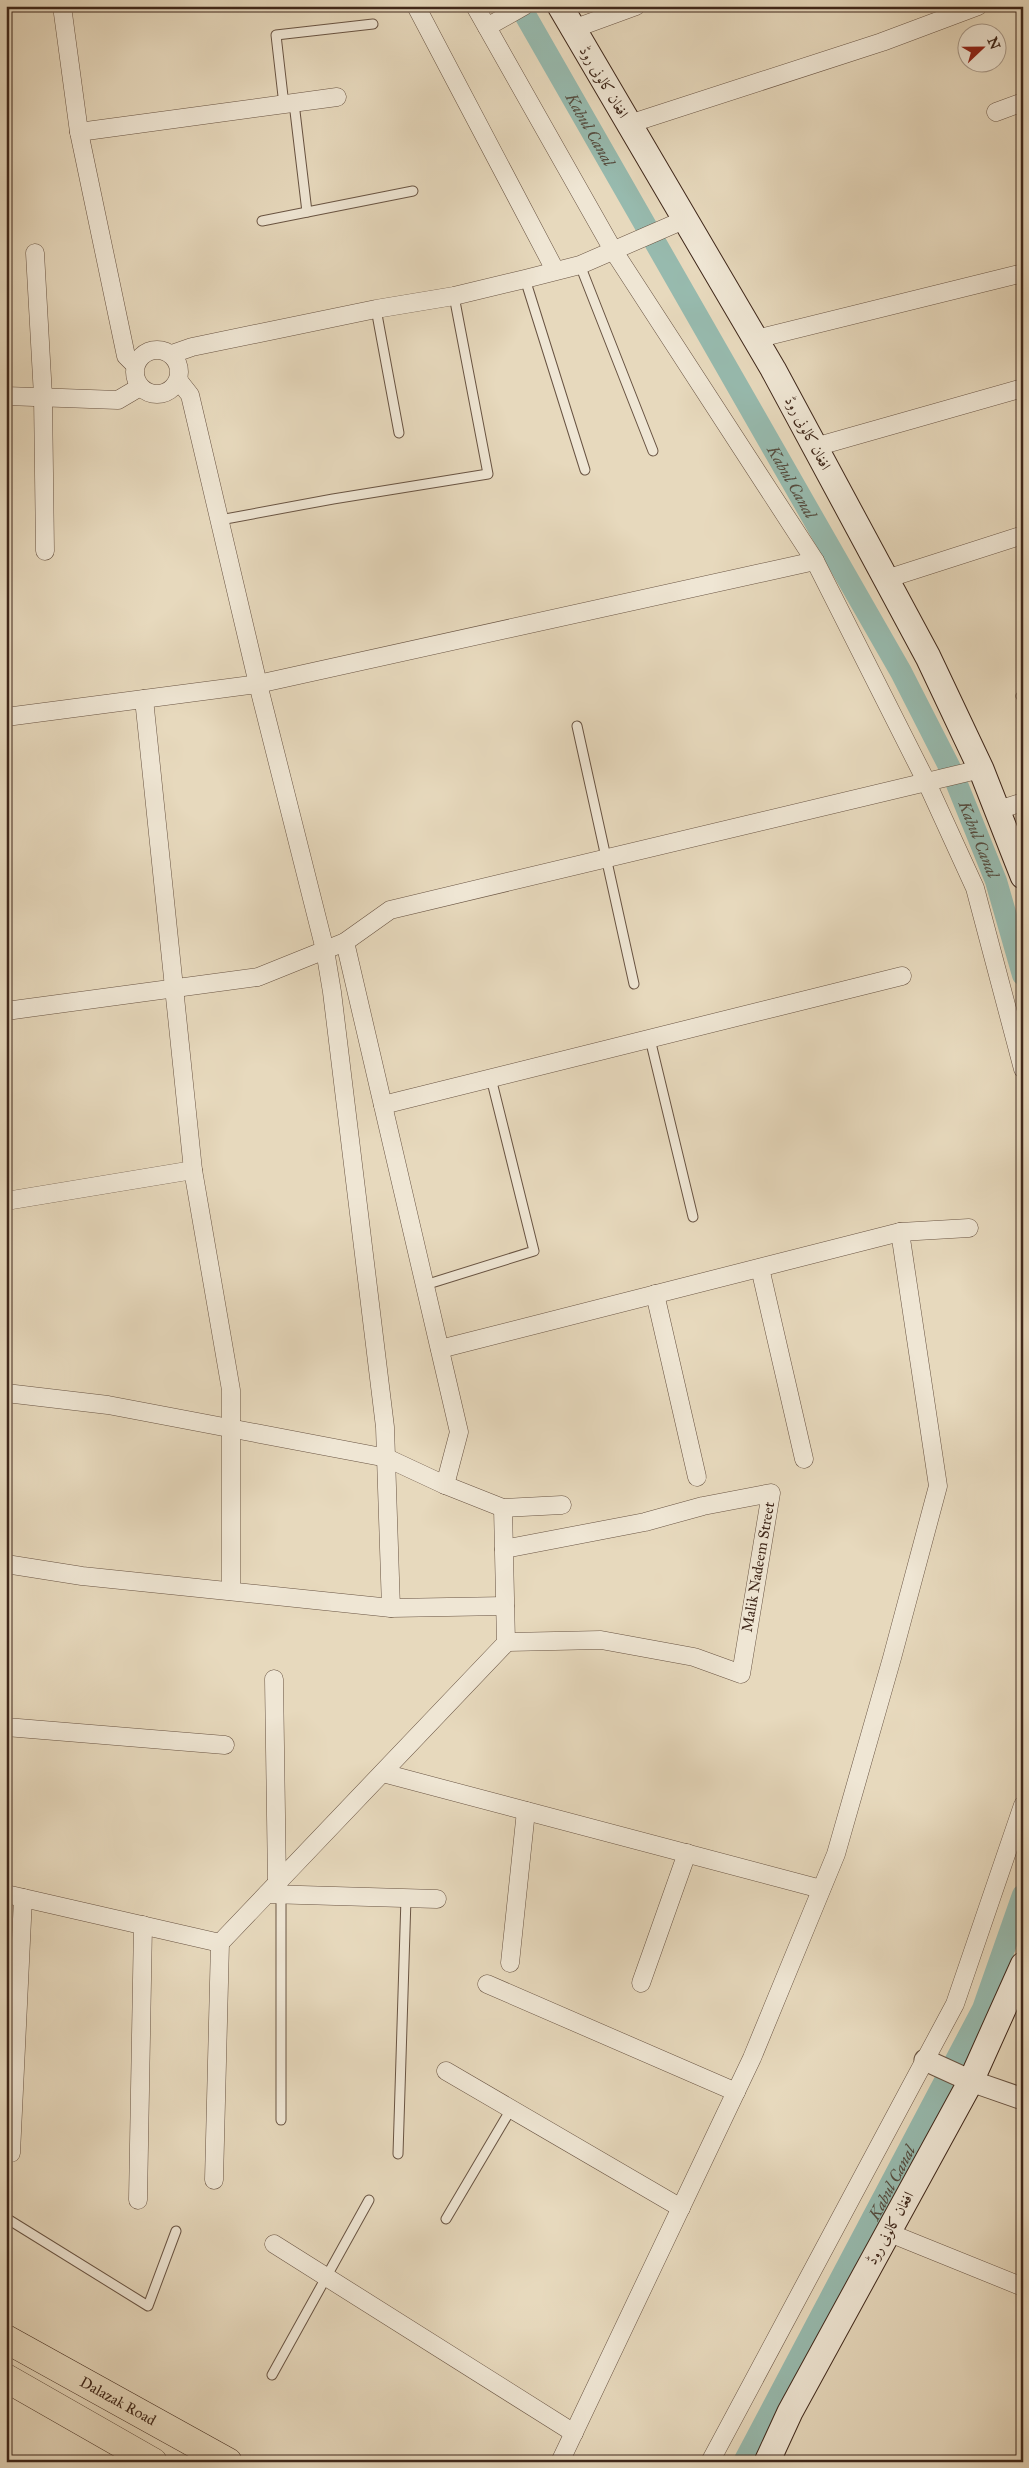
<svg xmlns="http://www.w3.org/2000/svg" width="1029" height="2468" viewBox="0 0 1029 2468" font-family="'IM FELL Great Primer',Amiri,serif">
<rect width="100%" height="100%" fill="#e7d9bd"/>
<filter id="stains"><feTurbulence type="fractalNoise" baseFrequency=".004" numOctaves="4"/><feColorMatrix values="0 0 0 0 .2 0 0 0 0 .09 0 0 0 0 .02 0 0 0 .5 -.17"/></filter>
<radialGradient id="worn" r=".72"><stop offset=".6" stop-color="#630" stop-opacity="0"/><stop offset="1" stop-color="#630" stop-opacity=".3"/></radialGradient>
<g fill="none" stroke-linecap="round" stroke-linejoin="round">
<!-- canal -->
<g stroke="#97baae" stroke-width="22">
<path id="s1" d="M520 6 901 672 952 772 996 881 1023 975"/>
<path id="s2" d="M744 2462 983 2009 1023 1895"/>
</g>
<defs>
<g id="service">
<path d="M294 103 307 212"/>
<path d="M284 105 276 35 373 24"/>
<path d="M262 221 413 191"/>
<path d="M580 265 653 451"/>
<path d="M525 279 585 470"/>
<path d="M376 309 399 433"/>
<path d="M220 520 333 499 488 474 454 296"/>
<path d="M1021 696 1023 695"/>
<path d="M577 726 634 984"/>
<path d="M650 1039 693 1217"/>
<path d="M425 1285 534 1251 491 1078"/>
<path d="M281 2120V1894"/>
<path d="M398 2154 406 1898"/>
<path d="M6 2218 148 2306 176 2231"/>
<path d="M446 2219 511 2109"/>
<path d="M272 2375 369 2200"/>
</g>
<g id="minor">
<path d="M62 6 79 132 126 356 135 365"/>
<path d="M416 6 555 270"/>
<path d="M475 6 613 250 815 561 927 783 975 888 1023 1069"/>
<path d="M487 27 524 6"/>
<path d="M573 29 636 6"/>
<path d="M996 112 1023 102"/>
<path d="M629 124 882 42 978 6"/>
<path d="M79 132 337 97"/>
<path d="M35 253 43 396 45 551"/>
<path d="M756 339 1023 273"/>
<circle cx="157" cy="372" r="22"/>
<path d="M172 354 192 347 376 309 454 296 525 279 580 265 686 219"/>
<path d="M179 381 190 395 258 684 325 950 332 992 385 1427 391 1608"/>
<path d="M6 396 118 400 140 387"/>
<path d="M815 447 1023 388"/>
<path d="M886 579 1023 535"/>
<path d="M144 699 193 1170 231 1390V1591"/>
<path d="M6 717 258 684 815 561"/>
<path d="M998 810 1023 802"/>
<path d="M345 942 459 1432 445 1485"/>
<path d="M6 1011 258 977 345 942 390 910 981 769"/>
<path d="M383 1105 902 976"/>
<path d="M6 1201 193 1170"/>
<path d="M760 1268 804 1459"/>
<path d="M655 1294 697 1477"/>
<path d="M440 1349 900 1232 969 1228"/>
<path d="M6 1393 108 1405 387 1458 445 1485 503 1508 562 1505"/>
<path d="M504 1549 645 1522 703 1506 771 1493 741 1674 694 1657 601 1640 506 1642"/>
<path d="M6 1564 82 1576 391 1608 505 1606"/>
<path d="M274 1679 277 1883"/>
<path d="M6 1727 225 1745"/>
<path d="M383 1773 821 1889"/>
<path d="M6 1894 220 1943 506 1643 503 1508"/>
<path d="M267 1894 437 1899"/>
<path d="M510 1963 526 1811"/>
<path d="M641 1983 687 1853"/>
<path d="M487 1984 736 2092"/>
<path d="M446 2071 681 2208"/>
<path d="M11 2153 23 1898"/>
<path d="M214 2180 220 1943"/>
<path d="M138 2200 143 1925"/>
<path d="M887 2232 1023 2287"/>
<path d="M274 2244 574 2433"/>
<path d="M560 2462 752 2058 836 1854 892 1658 938 1486 900 1232"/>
<path d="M710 2462 955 2004 1023 1805"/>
</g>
<path id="tertiary" d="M925 2060 971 2081 1023 2099"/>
<g id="secondary">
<path d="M560 6 773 369 928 657 981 769 1023 876"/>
<path d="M767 2462 790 2412 971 2081 1023 1965"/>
</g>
<g id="primary">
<path id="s3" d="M6 2339 228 2462"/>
<path d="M6 2378 153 2462"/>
</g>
</defs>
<!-- service casing -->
<use href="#service" stroke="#695443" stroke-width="11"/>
<!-- minor casing -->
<use href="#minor" stroke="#695443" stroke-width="19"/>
<!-- tertiary casing -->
<use href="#tertiary" stroke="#695443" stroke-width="23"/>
<!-- secondary casing -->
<use href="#secondary" stroke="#3f271a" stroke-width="27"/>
<!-- primary casing -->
<use href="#primary" stroke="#3f271a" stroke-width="29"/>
<!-- service -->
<use href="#service" stroke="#efe6d4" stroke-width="9"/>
<!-- minor -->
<use href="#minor" stroke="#efe6d4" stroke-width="18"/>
<!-- tertiary -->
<use href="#tertiary" stroke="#efe6d4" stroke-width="21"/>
<!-- secondary -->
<use href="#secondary" stroke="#efe6d4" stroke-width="25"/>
<!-- primary -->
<use href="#primary" stroke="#e7d9bd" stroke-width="28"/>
</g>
<g text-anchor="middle" stroke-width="4" stroke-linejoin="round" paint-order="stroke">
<!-- street labels -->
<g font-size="15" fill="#3f271a" stroke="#efe6d4">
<text transform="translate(604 82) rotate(59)" y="5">افغان کالونی روڈ</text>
<text transform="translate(808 433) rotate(62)" y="5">افغان کالونی روڈ</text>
<text transform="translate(758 1567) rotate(-80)" y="5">Malik Nadeem Street</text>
<text transform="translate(890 2228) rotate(-61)" y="5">افغان کالونی روڈ</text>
<text dy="5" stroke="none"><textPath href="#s3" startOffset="128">Dalazak Road</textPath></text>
</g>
<!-- water labels -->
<g font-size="16" font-style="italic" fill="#554c3f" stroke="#efe6d4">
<text dy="6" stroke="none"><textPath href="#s1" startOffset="142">Kabul Canal</textPath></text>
<text dy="6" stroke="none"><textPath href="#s1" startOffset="548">Kabul Canal</textPath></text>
<text dy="6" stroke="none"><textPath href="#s1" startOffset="952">Kabul Canal</textPath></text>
<text dy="6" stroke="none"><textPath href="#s2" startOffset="316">Kabul Canal</textPath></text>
</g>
</g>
<!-- margin -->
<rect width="1029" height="2468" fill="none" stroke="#e7d9bd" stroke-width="25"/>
<rect x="8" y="8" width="1014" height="2453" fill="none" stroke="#3f271a" stroke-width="2.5"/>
<rect x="12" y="12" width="1004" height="2443" fill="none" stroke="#3f271a"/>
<!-- north arrow -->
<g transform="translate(982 48) rotate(68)"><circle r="24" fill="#efe6d4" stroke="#a99a8a"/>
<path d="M0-4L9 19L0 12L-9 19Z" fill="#8f2418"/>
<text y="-8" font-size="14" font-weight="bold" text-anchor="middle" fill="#3f271a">N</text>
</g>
<rect width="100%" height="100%" filter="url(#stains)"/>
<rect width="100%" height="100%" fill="url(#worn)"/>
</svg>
